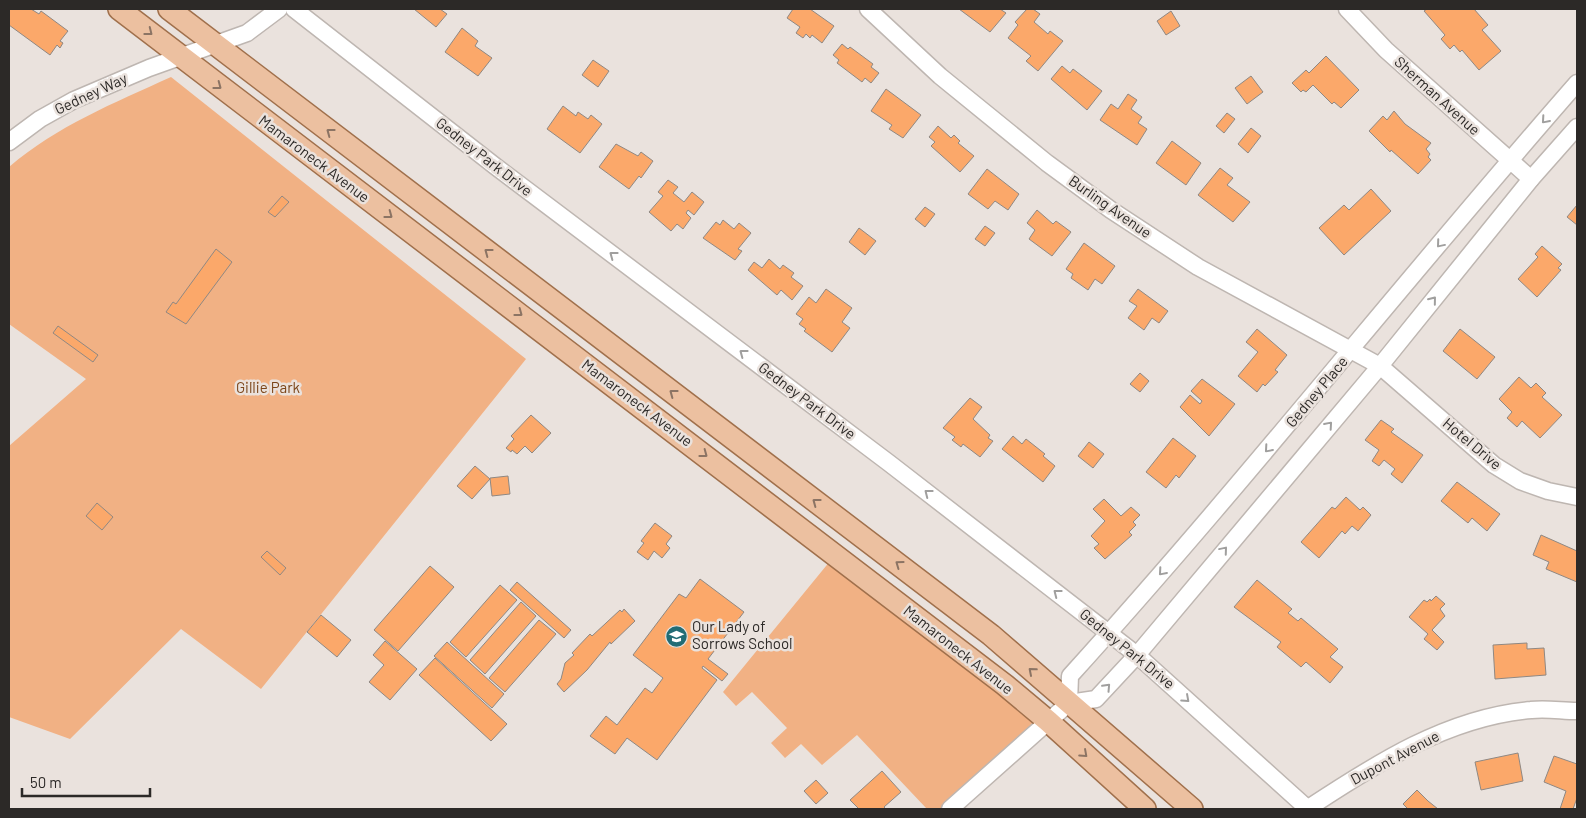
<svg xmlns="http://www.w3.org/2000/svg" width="1586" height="818" viewBox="0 0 1586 818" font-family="Barlow,sans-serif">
<rect width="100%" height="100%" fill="#eae2dd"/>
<!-- green -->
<g fill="#f1b184">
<path d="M171 77 526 359 261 689 181 629 70 739 9 717V446L86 379 9 324V167C57 126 114 103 171 77Z"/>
<path d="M835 555 1048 721 950 809H927L857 735 822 765 801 744 785 758 771 743 787 728 752 692 736 706 723 692Z"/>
</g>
<!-- building -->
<g fill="#fba86a" stroke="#8f8883">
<path d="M9 9H31L39 14 41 11 68 31 60 41 63 43 60 48 57 45 50 55 9 25Z"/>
<path d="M414 9H440L447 14 436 27Z"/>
<path d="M793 9H810L834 26 822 43 812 35 810 38 806 34 803 38 796 33 800 27 787 18Z"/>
<path d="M959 9H1000L1006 13 990 32Z"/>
<path d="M1027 9H1033L1040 14 1034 22 1048 34 1050 31 1063 41 1038 71 1026 61 1031 56 1008 38 1018 25 1015 22Z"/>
<path d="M1427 9H1474L1488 25 1482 30 1501 51 1479 70 1462 50 1460 52 1454 45 1450 49 1441 39 1445 35 1424 11Z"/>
<path d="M1171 11 1180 26 1166 35 1157 21Z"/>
<path d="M462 28 478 41 475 46 492 58 478 76 445 52Z"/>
<path d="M842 44 848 49 850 47 873 64 871 67 879 73 871 83 865 78 862 82 837 63 839 60 833 55Z"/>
<path d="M1326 56 1359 90 1341 108 1334 102 1332 104 1313 85 1306 92 1303 90 1301 92 1292 83 1306 70 1309 73Z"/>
<path d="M593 60 609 71 598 87 582 75Z"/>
<path d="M1062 66 1070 73 1073 69 1102 91 1087 110 1051 79Z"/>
<path d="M1251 76 1263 92 1247 104 1235 88Z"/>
<path d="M886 89 921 115 903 138 889 129 892 125 871 111Z"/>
<path d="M1128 94 1137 100 1131 109 1142 117 1138 123 1147 129 1137 145 1100 120 1111 104 1118 109Z"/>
<path d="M563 106 576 116 578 112 588 119 591 115 602 124 580 153 547 129Z"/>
<path d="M1394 111 1405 124 1431 143 1426 149 1430 154 1428 157 1431 160 1418 174 1391 150 1390 152 1369 131 1383 116 1387 120Z"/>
<path d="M1227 113 1235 119 1224 133 1216 126Z"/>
<path d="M938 126 951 138 954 135 960 141 958 143 974 156 960 172 931 146 935 142 929 137Z"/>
<path d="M1251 128 1261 136 1248 153 1238 144Z"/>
<path d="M1172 141 1201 163 1186 185 1156 163Z"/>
<path d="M616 144 638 156 641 152 653 161 641 178 639 176 629 189 599 167Z"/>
<path d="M1220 168 1233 178 1227 185 1250 202 1233 222 1198 195Z"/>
<path d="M987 169 1019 194 1008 210 995 201 988 209 968 194Z"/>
<path d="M668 180 678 187 673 193 684 202 692 192 704 202 694 215 688 210 686 213 691 218 683 229 677 224 671 231 649 212 663 196 658 192Z"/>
<path d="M1371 189 1391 211 1344 255 1319 228 1344 205 1349 210Z"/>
<path d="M282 196 289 202 275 217 268 212Z"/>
<path d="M1577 205V225L1567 217Z"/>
<path d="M925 207 935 214 925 227 915 219Z"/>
<path d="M1037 210 1053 224 1056 221 1071 232 1052 256 1029 239 1035 230 1027 223Z"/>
<path d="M723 220 734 229 739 223 751 233 738 249 742 251 735 260 703 238 716 222 720 225Z"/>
<path d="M985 226 995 233 985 246 975 239Z"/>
<path d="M859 228 876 241 865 255 849 242Z"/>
<path d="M1084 243 1115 266 1102 284 1095 279 1088 290 1071 278 1073 274 1066 269Z"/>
<path d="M1542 246 1562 264 1558 268 1561 270 1537 297 1518 279 1538 257 1535 254Z"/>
<path d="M216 249 232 262 186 324 166 312 173 302 176 304Z"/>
<path d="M769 259 780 269 783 265 794 273 791 277 803 286 792 300 781 290 777 295 748 270 754 262 762 268Z"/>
<path d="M826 289 852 308 842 322 850 328 832 352 804 331 806 329 799 324 803 319 796 314 809 297 816 303Z"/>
<path d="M1138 289 1168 311 1159 323 1152 318 1144 330 1128 318 1137 306 1129 301Z"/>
<path d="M58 326 98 355 93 362 53 333Z"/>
<path d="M1257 329 1287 355 1275 370 1278 372 1265 386 1263 384 1257 392 1238 376 1258 352 1246 342Z"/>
<path d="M1460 329 1495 357 1477 379 1443 351Z"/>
<path d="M1140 373 1149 381 1140 392 1130 384Z"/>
<path d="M1519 377 1531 388 1536 383 1546 393 1542 397 1562 415 1540 438 1522 421 1517 427 1507 418 1512 412 1499 399Z"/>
<path d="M1202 379 1235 404 1209 436 1180 407 1190 395 1200 404 1202 401 1191 391Z"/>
<path d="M970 398 982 407 973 419 990 435 988 438 993 441 980 457 963 444 961 447 952 440 955 437 943 428Z"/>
<path d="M531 415 551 433 532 453 525 446 517 454 512 450 511 452 506 448 514 439 511 436Z"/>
<path d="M1381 420 1394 429 1391 432 1423 455 1402 483 1391 474 1395 469 1384 460 1379 466 1372 461 1379 450 1365 440Z"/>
<path d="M1013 436 1022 444 1026 439 1045 454 1043 456 1055 466 1043 482 1002 449Z"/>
<path d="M1173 438 1196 456 1179 478 1176 475 1166 488 1146 472Z"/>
<path d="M1089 442 1104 454 1093 468 1078 456Z"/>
<path d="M475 466 490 479 472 499 457 486Z"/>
<path d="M508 476 510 494 492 496 490 478Z"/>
<path d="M1457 482 1500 514 1487 531 1472 518 1468 523 1441 501Z"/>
<path d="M1346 497 1360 510 1363 507 1371 515 1358 531 1352 526 1345 534 1342 531 1319 558 1301 542 1332 507 1335 509Z"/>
<path d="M1104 499 1121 516 1131 507 1140 515 1133 522 1136 525 1129 532 1132 535 1105 559 1094 548 1099 544 1091 536 1105 521 1093 509Z"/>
<path d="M97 503 113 517 102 530 86 516Z"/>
<path d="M655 523 672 536 666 544 670 548 662 558 654 551 648 560 637 552 644 543 641 541Z"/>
<path d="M1541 535 1577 551V582L1546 569 1549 562 1533 555Z"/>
<path d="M267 551 286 568 280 575 261 557Z"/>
<path d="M430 566 454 587 398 651 374 630Z"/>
<path d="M700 579 744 612 708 659 728 674 722 681 703 666 702 668 717 680 657 760 627 738 615 754 590 736 606 716 617 725 645 688 652 693 663 678 633 655 679 594 686 598Z"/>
<path d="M1257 580 1292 609 1288 613 1298 621 1301 618 1338 649 1330 657 1343 667 1330 683 1306 662 1301 667 1277 647 1281 642 1234 607Z"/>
<path d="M517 582 571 630 564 638 510 590Z"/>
<path d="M500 585 517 600 466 657 450 642Z"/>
<path d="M1436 596 1445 604 1440 609 1445 616 1432 630 1444 642 1437 650 1424 639 1428 634 1409 617 1424 600 1427 602 1430 599 1431 601Z"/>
<path d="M521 602 536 616 485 674 470 660Z"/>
<path d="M624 609 635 621 611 644 610 642 587 670 564 692 557 684 561 679 565 663 574 655 572 653 590 634 592 636 620 610 622 612Z"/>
<path d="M321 615 351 640 337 657 307 632Z"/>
<path d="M539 620 556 634 505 692 489 678Z"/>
<path d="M385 641 417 669 390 700 369 682 384 665 373 655Z"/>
<path d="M447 642 504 694 492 708 434 656Z"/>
<path d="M1527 643V649L1544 648 1546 675 1495 679 1493 645Z"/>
<path d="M435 658 507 724 491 741 419 675Z"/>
<path d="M1518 753 1523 781 1481 790 1475 762Z"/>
<path d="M1554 756 1577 764V798L1573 809H1560L1566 791 1544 782Z"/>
<path d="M882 771 901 792 884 807 886 809H859L850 800Z"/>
<path d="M816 780 828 793 816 804 804 791Z"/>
<path d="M1417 790 1428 801 1438 809H1408L1403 804Z"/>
</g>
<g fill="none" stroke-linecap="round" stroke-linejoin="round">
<defs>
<g id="minor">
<path d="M294 9 495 166 889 463 1137 655 1308 809"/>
<path d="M868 9 940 76 1047 163 1111 210 1198 267 1380 366 1494 465 1520 481 1548 491 1577 497"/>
<path d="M1347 9 1386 50 1531 179"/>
<path d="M9 142 40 119 74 100 149 68 247 33 279 9"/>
<path d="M1069 703 1070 676C1245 483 1405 279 1577 83"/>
<path d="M950 809 1069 703 1096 699 1137 655 1380 366 1531 179 1577 127"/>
<path d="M1307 809C1375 764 1448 717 1531 710 1546 708 1562 711 1577 711"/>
</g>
<g id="major">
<path d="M119 9 1005 685 1048 721 1145 809"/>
<path d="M169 9 991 635 1192 809"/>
</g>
</defs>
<!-- minor casing -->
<use href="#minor" stroke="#beb6b1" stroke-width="19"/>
<!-- major casing -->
<use href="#major" stroke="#a0704c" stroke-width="24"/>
<!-- minor -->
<use href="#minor" stroke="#fff" stroke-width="16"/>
<!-- major -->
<use href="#major" stroke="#ecc0a0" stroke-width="21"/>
</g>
<!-- one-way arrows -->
<defs><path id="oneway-chevron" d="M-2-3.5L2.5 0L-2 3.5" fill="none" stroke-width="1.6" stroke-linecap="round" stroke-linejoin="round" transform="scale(1.25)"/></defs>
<g stroke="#8c7464">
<use href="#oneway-chevron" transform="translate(149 32) rotate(38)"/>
<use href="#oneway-chevron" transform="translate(218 86) rotate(37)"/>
<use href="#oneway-chevron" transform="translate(330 132) rotate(-143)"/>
<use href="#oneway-chevron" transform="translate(389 215) rotate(37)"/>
<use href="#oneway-chevron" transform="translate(488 252) rotate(-143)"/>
<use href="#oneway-chevron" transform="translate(519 313) rotate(37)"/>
<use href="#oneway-chevron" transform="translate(673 393) rotate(-143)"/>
<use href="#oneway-chevron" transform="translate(704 454) rotate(37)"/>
<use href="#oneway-chevron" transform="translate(816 502) rotate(-143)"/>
<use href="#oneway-chevron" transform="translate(899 564) rotate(-144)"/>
<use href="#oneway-chevron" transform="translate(1032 671) rotate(-139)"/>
<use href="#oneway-chevron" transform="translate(1084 754) rotate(42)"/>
</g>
<g stroke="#a09f9e">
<use href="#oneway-chevron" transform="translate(1545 120) rotate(131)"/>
<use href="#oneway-chevron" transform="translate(1440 244) rotate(130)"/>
<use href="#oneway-chevron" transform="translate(613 255) rotate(-143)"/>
<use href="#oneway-chevron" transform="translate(1433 300) rotate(-51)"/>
<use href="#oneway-chevron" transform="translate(743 353) rotate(-143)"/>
<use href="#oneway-chevron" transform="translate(1329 425) rotate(-49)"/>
<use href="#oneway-chevron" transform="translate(1268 449) rotate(131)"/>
<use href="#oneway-chevron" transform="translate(928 493) rotate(-142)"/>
<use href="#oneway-chevron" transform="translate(1224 550) rotate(-50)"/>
<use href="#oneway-chevron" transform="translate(1162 572) rotate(131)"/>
<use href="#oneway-chevron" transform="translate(1057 593) rotate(-142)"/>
<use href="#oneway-chevron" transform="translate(1107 687) rotate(-47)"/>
<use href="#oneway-chevron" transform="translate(1186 699) rotate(42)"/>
</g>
<!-- icons -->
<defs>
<symbol id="school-disc" viewBox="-11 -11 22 22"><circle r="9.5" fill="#226c75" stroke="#eae2dd"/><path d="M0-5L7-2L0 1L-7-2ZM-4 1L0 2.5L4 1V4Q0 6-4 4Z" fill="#fff"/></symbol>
</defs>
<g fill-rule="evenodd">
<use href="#school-disc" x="664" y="624" width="25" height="25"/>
</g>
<g text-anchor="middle" stroke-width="5" stroke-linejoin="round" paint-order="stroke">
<!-- street labels -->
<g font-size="15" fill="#2c2927" stroke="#eae2dd">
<text transform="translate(91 94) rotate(-25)" y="5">Gedney Way</text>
<text transform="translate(1437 96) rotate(42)" y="5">Sherman Avenue</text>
<text transform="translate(484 157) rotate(38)" y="5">Gedney Park Drive</text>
<text transform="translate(314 159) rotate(37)" y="5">Mamaroneck Avenue</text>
<text transform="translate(1110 207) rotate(35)" y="5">Burling Avenue</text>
<text transform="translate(1317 392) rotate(-50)" y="5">Gedney Place</text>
<text transform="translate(807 401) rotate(37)" y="5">Gedney Park Drive</text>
<text transform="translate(637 403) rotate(37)" y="5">Mamaroneck Avenue</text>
<text transform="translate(1472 444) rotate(40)" y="5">Hotel Drive</text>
<text transform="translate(1127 649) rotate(39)" y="5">Gedney Park Drive</text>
<text transform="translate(958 650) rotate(38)" y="5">Mamaroneck Avenue</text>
<text transform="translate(1395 758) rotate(-28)" y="5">Dupont Avenue</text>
</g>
<!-- park labels -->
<g font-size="15" fill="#7c461a" stroke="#eae2dd">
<text x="268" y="393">Gillie Park</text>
</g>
<!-- poi labels -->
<g font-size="15" fill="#2c2927" stroke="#eae2dd" text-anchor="start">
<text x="692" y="632">Our Lady of<tspan x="692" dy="17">Sorrows School</tspan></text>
</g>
</g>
<!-- border -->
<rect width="1586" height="818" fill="none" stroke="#2c2927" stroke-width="20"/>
<!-- scale -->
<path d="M22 788v8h128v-8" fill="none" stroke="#2c2927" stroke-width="2.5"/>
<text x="30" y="788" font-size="15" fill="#2c2927" stroke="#eae2dd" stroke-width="4" paint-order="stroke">50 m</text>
</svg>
